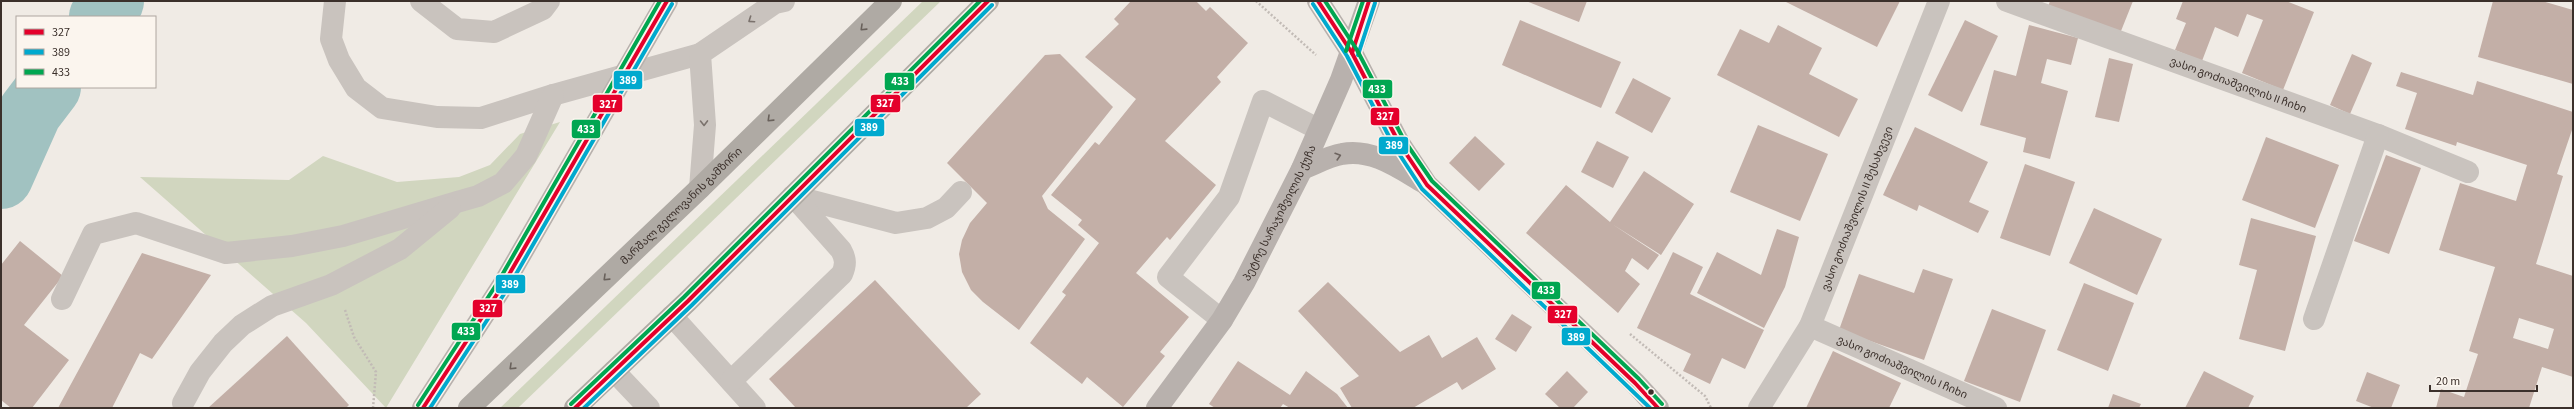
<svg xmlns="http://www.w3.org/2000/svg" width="2574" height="409" viewBox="0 0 2574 409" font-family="'Source Sans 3','Noto Sans Georgian',sans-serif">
<rect width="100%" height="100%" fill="#f0ebe5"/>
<!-- green -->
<g fill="#d1d6bf">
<path d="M923 1H941L518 408H500Z"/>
<path d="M560 122 386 408 306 323 140 177 289 180 323 156 397 182 459 177 490 165 520 134Z"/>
</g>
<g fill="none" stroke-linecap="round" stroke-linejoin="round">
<!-- river -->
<g stroke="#a1c2c1" stroke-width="64">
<path d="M101 17 112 1"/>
<path d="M1 177 30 112 49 87"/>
</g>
</g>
<!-- building -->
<g fill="#c3afa7" fill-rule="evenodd">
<path d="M1131 1H1196L1206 11 1210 7 1248 43 1217 77 1221 82 1165 141 1216 185 1170 240 1167 237 1136 273 1189 317 1160 352 1165 356 1123 407 1087 377 1082 384 1030 343 1066 295 1062 292 1099 243 1078 225 1082 220 1051 195 1095 142 1099 145 1136 99 1085 57 1119 24 1114 19Z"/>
<path d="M1526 1H1587L1579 22Z"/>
<path d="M1784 1H1900L1877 47Z"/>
<path d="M2050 1H2133L2119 36 2048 7Z"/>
<path d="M2183 1H2286L2314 12 2283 90 2242 73 2263 20 2247 14 2238 37 2215 27 2202 61 2175 50 2186 23 2176 19Z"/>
<path d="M2493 1H2542L2573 10V84L2478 57Z"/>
<path d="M1520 20 1621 62 1601 108 1502 65Z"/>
<path d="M1965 20 1998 36 1962 112 1928 95Z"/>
<path d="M1778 25 1822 48 1809 74 1858 99 1839 137 1717 75 1740 29 1769 43Z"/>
<path d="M2029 25 2078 38 2071 65 2047 59 2041 83 2068 91 2050 159 2023 152 2026 138 1980 125 1994 70 2016 76Z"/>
<path d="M1060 54 1113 107 1042 196 1048 209 1085 239 1019 330 983 302 971 290 962 272 959 254 962 240 970 223 987 203 947 163 1045 55Z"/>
<path d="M2352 54 2372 63 2350 114 2330 105Z"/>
<path d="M2109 58 2133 64 2119 122 2095 117Z"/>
<path d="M2401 72 2473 95 2477 81 2573 112V127L2557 174 2563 176 2536 264 2573 276V377L2542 367 2529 408H2436L2441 389 2464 397 2478 354 2469 351 2495 267 2439 250 2460 183 2516 201 2527 165 2457 142 2456 146 2405 129 2417 93 2396 86ZM2519 318 2554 329 2548 349 2513 338Z"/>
<path d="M1633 78 1671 98 1652 133 1615 113Z"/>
<path d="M1758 125 1828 154 1800 221 1730 192Z"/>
<path d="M1915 127 1988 162 1969 202 1989 211 1978 233 1919 205 1917 211 1883 195Z"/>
<path d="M1475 136 1505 164 1479 191 1449 163Z"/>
<path d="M2266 137 2339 165 2315 228 2242 200Z"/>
<path d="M1597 141 1629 157 1613 188 1581 172Z"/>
<path d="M2386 155 2421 168 2389 254 2354 241Z"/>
<path d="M2025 164 2075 182 2050 256 2000 238Z"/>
<path d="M1644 171 1694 204 1661 255 1612 224 1659 255 1648 270 1632 258 1625 271 1640 284 1618 313 1526 233 1566 185 1610 222Z"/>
<path d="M2094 208 2162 239 2137 295 2069 263Z"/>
<path d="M2251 218 2316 236 2285 351 2239 339 2257 270 2239 265Z"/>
<path d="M1777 229 1799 237 1785 287 1764 328 1697 293 1717 252 1761 275Z"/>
<path d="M20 241 63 276 24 325 69 360 32 408H11L1 400V265Z"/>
<path d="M1673 252 1703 267 1690 294 1764 330 1745 369 1722 358 1710 384 1683 371 1691 354 1637 328Z"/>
<path d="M142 253 211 275 152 359 140 353 112 408H58Z"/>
<path d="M1923 269 1953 279 1924 360 1839 330 1859 274 1914 293Z"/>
<path d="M875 280 981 394 966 408H796L769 379Z"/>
<path d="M1328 282 1400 352 1429 335 1442 358 1477 337 1496 369 1462 390 1457 382 1413 408H1352L1340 388 1359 376 1298 311Z"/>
<path d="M2084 283 2134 303 2108 371 2057 350Z"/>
<path d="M1992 309 2046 330 2020 402 1964 381Z"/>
<path d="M1512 314 1532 327 1516 352 1495 339Z"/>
<path d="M287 336 349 405 346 408H208Z"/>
<path d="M1833 351 1901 383 1889 408H1806Z"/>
<path d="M1238 361 1290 395 1306 371 1337 394 1348 408H1290L1283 404 1280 408H1215L1209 404Z"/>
<path d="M1567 371 1588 392 1573 408H1560L1545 394Z"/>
<path d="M2204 371 2254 396 2248 408H2185Z"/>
<path d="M2367 372 2400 385 2391 408H2374L2356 401Z"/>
<path d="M2113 394 2141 404 2139 408H2108Z"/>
</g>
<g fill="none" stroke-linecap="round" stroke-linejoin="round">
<!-- path -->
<g stroke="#c2bbb6" stroke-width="2.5" stroke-dasharray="2 2" stroke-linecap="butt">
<path d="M1256 1 1316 55"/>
<path d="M345 310 354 337 376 372 373 408"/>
<path d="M1630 334 1705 396 1711 408"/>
</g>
<!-- minor -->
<g stroke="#c9c3be" stroke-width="22">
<path d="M335 1 331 39 339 60 356 88 382 108 437 117 481 118 553 95 700 54"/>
<path d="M421 1 457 29 494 32 543 9 549 1"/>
<path id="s1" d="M2007 1 2378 135 2468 172"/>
<path d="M700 188 705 125 700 54 775 3 784 1"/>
<path d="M793 196 896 223 927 218 946 208 961 192"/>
<path d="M62 299 93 234 136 223 226 253 292 246 343 236 457 202 478 196 503 183 526 156 553 95"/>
<path d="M672 316 755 408"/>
<path d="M2314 319 2378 135"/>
<path d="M1222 320 1168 277 1229 197 1263 101 1318 129"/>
<path id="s2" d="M1810 326 1996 408"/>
<path d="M614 371 649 408"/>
<path d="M731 381 842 274C846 265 846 259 841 250L793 196"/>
<path d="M183 403 200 372 223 343 242 325 272 306 331 285 400 249 450 208"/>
<path id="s3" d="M1759 408 1810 326 1939 1"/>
</g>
<!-- major -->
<g stroke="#b8b1ad" stroke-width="22">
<path d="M1318 1 1352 53 1399 143 1427 185 1635 383 1658 408"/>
<path d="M1302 169C1315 164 1329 156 1342 154 1372 148 1399 168 1423 182"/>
<path d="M423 408 503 285 667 1"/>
<path id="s4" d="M1157 408 1222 320 1244 283 1302 169 1341 80 1369 1"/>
</g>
<!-- highway -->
<g stroke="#afaaa4" stroke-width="22">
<path id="s5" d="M469 408 700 188 891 1"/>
<path d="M575 408 688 301 988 1"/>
</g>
<defs>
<g id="bus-1">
<path d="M1318 1 1352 53 1399 143 1427 185 1635 383 1658 408"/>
<path d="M1352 53 1369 1"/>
<path d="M423 408 503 285 667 1"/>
<path d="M575 408 688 301 988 1"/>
</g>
<g id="bus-2">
<path d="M1313 4 1347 56 1394 146 1422 189 1650 408"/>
<path d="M1358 55 1375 3"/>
<path d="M430 408 508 288 672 4"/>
<path d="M584 408 692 305 992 5"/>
</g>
<g id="bus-3">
<path d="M1325 1 1357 50 1404 140 1432 181 1639 379 1662 404"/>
<path d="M1346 51 1363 1"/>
<path d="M571 404 684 297 980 1"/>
<path d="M418 405 498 282 660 1"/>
</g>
</defs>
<!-- bus-1 casing -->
<use href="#bus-1" stroke="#fbf5ee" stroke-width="7"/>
<!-- bus-2 casing -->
<use href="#bus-2" stroke="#fbf5ee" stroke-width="7"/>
<!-- bus-3 casing -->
<use href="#bus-3" stroke="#fbf5ee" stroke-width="7"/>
<!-- bus-1 -->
<use href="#bus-1" stroke="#e4002b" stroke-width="4"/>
<!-- bus-2 -->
<use href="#bus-2" stroke="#00a9ce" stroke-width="4"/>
<!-- bus-3 -->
<use href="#bus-3" stroke="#00a651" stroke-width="4"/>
</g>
<!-- one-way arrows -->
<defs><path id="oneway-chevron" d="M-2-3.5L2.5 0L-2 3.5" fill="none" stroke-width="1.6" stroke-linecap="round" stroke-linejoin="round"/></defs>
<g stroke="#7b726d">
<use href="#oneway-chevron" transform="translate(751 20) rotate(146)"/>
<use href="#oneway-chevron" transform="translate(704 123) rotate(89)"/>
</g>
<g stroke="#69615b">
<use href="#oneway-chevron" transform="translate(863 28) rotate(136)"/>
<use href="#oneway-chevron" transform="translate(770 119) rotate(136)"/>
<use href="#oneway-chevron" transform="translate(606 278) rotate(136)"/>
<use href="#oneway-chevron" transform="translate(512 367) rotate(136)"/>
</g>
<use stroke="#6d645f" href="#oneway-chevron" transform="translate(1338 156) rotate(-17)"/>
<!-- markers -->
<circle fill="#3b302b" stroke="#fbf5ee" stroke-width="1.5" cx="1651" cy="392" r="3.5"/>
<g text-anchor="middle" stroke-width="4" stroke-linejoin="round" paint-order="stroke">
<!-- street labels -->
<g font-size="11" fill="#3b302b" stroke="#fbf5ee">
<text dy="4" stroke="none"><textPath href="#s1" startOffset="246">ვასო გოძიაშვილის II ჩიხი</textPath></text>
<text dy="4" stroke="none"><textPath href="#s5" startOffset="293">მარშალ გელოვანის გამზირი</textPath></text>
<text dy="4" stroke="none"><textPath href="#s3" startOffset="223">ვასო გოძიაშვილის II შესახვევი</textPath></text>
<text dy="4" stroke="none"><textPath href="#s4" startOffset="231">პეტრე სარაჯიშვილის ქუჩა</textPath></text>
<text dy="4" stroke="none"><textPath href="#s2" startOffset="101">ვასო გოძიაშვილის I ჩიხი</textPath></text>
</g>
</g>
<g stroke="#fbf5ee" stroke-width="1.5">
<rect x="613" y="70" width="30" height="20" rx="4" fill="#00a9ce"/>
<rect x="884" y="72" width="31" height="19" rx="4" fill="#00a651"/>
<rect x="1362" y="79" width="31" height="20" rx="4" fill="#00a651"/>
<rect x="870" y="94" width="31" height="19" rx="4" fill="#e4002b"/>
<rect x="592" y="94" width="31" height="19" rx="4" fill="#e4002b"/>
<rect x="1370" y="107" width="30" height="19" rx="4" fill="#e4002b"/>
<rect x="854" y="118" width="31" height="19" rx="4" fill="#00a9ce"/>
<rect x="571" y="119" width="30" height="20" rx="4" fill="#00a651"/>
<rect x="1378" y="136" width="31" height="19" rx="4" fill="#00a9ce"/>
<rect x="495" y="274" width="31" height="20" rx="4" fill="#00a9ce"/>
<rect x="1531" y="281" width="30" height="19" rx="4" fill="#00a651"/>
<rect x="472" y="299" width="31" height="19" rx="4" fill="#e4002b"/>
<rect x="1547" y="305" width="31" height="19" rx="4" fill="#e4002b"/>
<rect x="451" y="322" width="30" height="19" rx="4" fill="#00a651"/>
<rect x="1561" y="327" width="30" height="19" rx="4" fill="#00a9ce"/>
</g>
<g font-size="11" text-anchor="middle" font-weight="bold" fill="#fff">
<text x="628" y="84">389</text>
<text x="900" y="85">433</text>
<text x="1377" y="93">433</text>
<text x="885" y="107">327</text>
<text x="608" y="108">327</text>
<text x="1385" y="120">327</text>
<text x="869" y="131">389</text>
<text x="586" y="133">433</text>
<text x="1394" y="149">389</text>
<text x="510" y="288">389</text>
<text x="1546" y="294">433</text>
<text x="488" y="312">327</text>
<text x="1563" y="318">327</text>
<text x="466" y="335">433</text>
<text x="1576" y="341">389</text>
</g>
<!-- border -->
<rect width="2574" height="409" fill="none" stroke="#3b302b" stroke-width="4"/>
<!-- legend -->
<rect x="16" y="16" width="140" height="72" fill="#fbf5ee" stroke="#aea6a0"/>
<rect x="24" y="29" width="20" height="6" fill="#e4002b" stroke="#aea6a0"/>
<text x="52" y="36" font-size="12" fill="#3b302b">327</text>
<rect x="24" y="49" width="20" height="6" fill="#00a9ce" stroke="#aea6a0"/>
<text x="52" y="56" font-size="12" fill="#3b302b">389</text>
<rect x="24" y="69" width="20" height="6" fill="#00a651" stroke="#aea6a0"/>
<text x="52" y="76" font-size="12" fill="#3b302b">433</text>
<!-- scale -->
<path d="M2430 385v6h107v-6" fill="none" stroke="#3b302b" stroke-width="2"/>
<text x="2436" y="385" font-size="12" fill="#3b302b" stroke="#fbf5ee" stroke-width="3" paint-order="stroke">20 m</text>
</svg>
